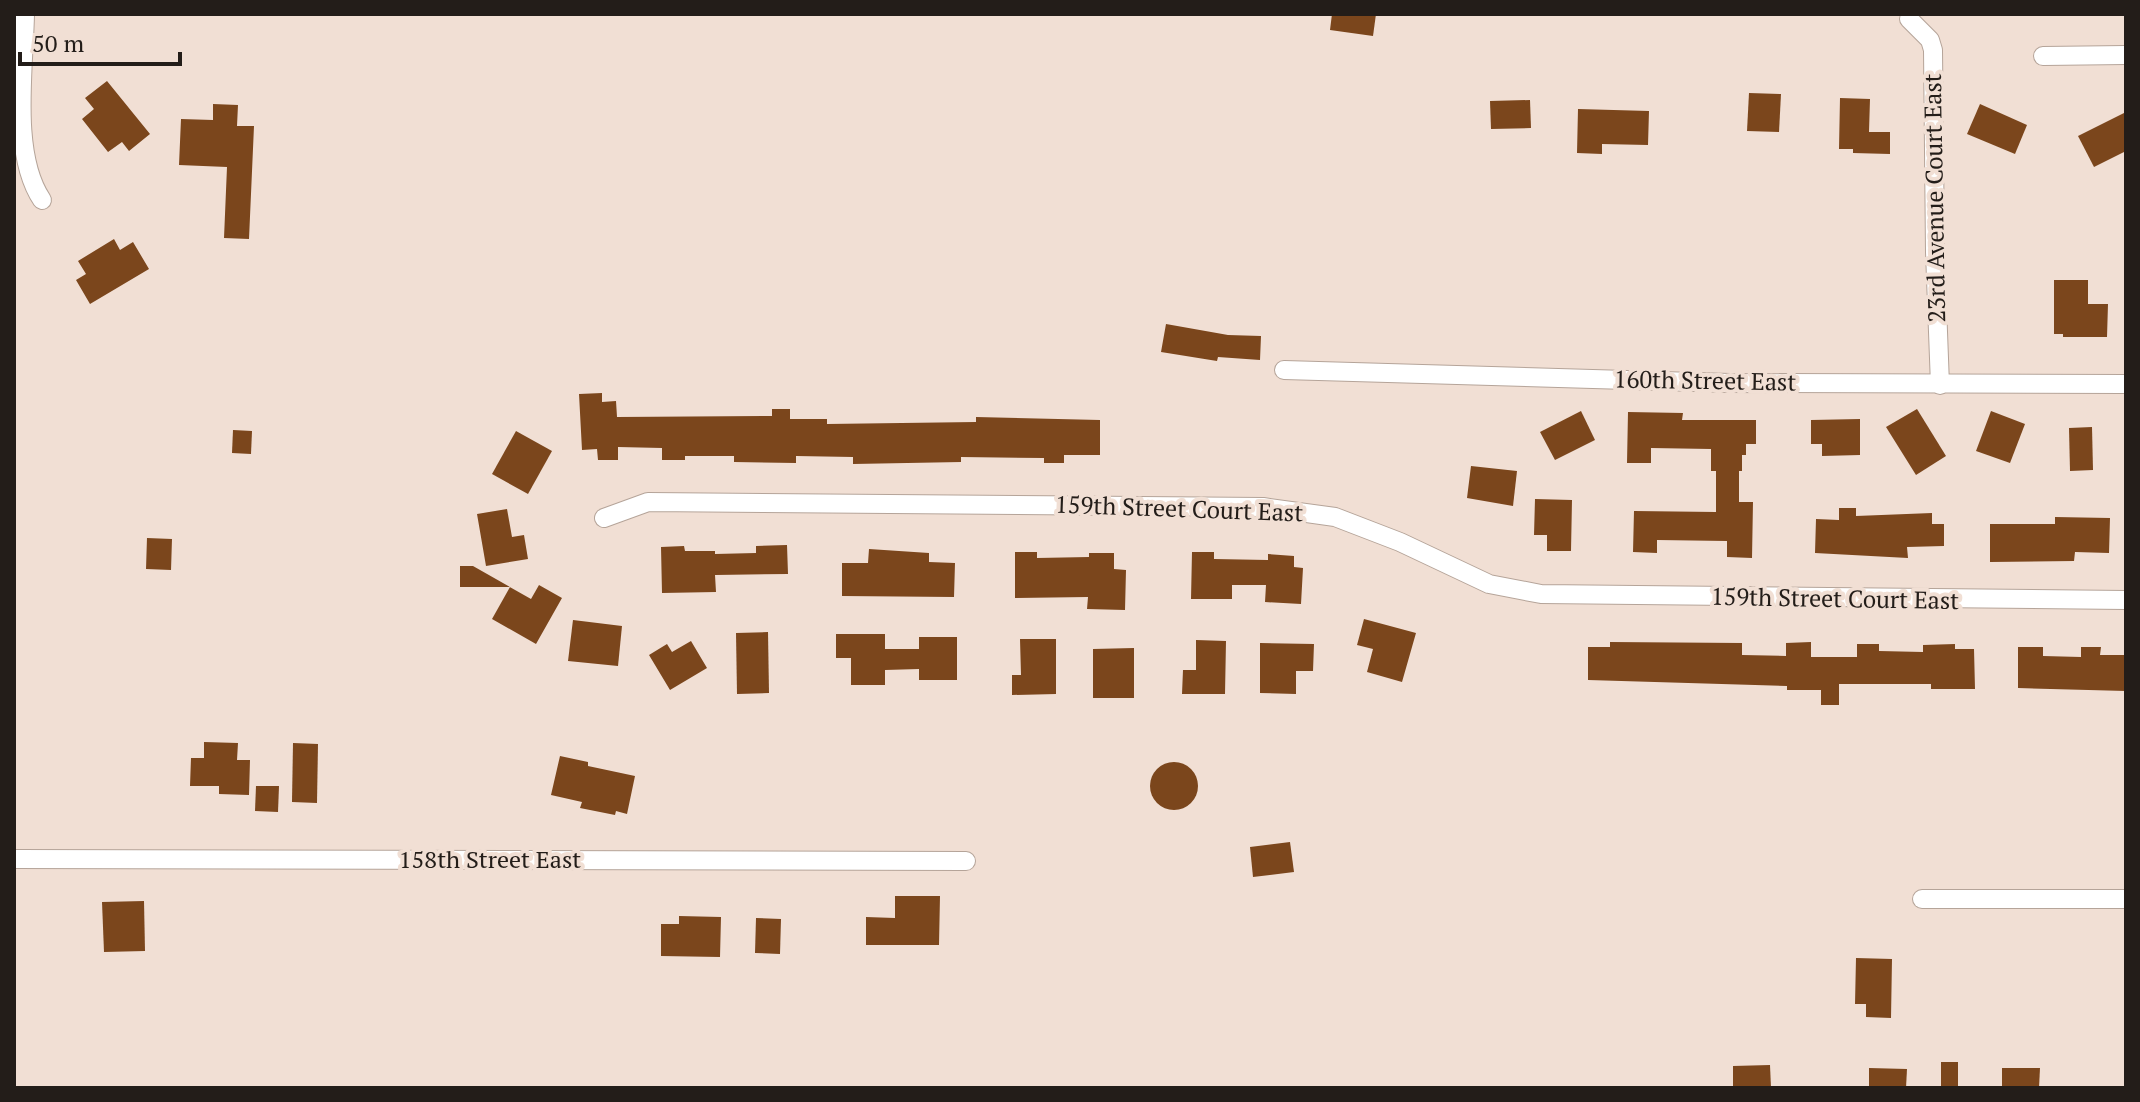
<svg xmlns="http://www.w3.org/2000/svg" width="2140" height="1102" viewBox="0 0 2140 1102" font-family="'PT Serif',serif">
<rect width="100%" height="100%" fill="#f1dfd4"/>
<!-- building -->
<g fill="#7b461c">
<path d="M1332 14H1376L1373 36 1330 30Z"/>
<path d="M107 81 150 134 129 151 122 142 108 152 82 119 94 109 85 98Z"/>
<path d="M1749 93 1781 94 1779 132 1747 131Z"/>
<path d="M1840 98 1870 99 1869 132H1890V154L1853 153V149H1839Z"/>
<path d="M1530 100 1531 128 1491 129 1490 101Z"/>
<path d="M213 104 238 105 237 126H254L249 239 224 238 227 167 179 165 181 119 213 120Z"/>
<path d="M1980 104 2027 125 2015 154 1967 134Z"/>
<path d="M1578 109 1649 111 1648 145 1602 144V154L1577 153Z"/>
<path d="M2126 112V151L2094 167 2078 136Z"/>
<path d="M114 239 120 250 133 242 149 269 90 304 76 280 86 274 78 261Z"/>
<path d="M2054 280H2088V304H2108L2107 337H2063V334H2054Z"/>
<path d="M1166 324 1228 335 1261 336 1260 360 1218 357 1217 361 1161 352Z"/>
<path d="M602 393V402L616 401 617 417 772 416V409H790V419H827V424L976 422V417L1100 420V455H1064V463H1044V458L961 457V462L853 464V457L796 456V463L734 462V456H685V460H662V448L618 447V460H598L597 449 582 450 579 394Z"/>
<path d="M1917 409 1946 456 1916 475 1886 427Z"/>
<path d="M1581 411 1595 440 1555 460 1540 432Z"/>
<path d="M1991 411 2025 424 2010 463 1976 451Z"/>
<path d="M1628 412 1683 413 1682 420H1756V444H1746V455H1742V471H1739V502H1753L1752 558 1727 557V541L1657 540V553L1633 552 1634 511 1716 512V471H1711V449L1651 448V463H1627Z"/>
<path d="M1860 419V455L1822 456V444H1811V420Z"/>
<path d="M2092 427 2093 470 2070 471 2069 428Z"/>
<path d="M233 430 252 431 251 454 232 453Z"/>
<path d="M516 431 552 451 528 494 492 474Z"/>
<path d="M1471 466 1517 471 1513 506 1467 498Z"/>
<path d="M1535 499 1572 500 1571 551H1547V535H1534Z"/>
<path d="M1839 508H1856V516L1932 513V524H1944V546L1907 547 1908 558 1815 553 1816 519 1839 520Z"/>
<path d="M507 509 512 537 524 535 528 559 486 566 477 514Z"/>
<path d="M2055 517 2110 518 2109 553 2075 552 2074 561 1990 562V524H2055Z"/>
<path d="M147 538 172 539 171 570 146 569Z"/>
<path d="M787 545 788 574 715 575 716 592 662 593 661 547 684 546 685 551H715V554L756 553V546Z"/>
<path d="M869 549 929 553V562L955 563 954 597 842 596V563H868Z"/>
<path d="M1015 552H1037V558L1089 557V553H1114V569L1126 570 1125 610 1087 609 1088 597 1015 598Z"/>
<path d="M1192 552H1214V559L1268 560V554L1294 556V567L1303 568 1301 604 1265 602 1266 585H1232V599H1191Z"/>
<path d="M460 566H473L531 599 539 585 562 598 536 644 492 619 510 587H460Z"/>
<path d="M1364 619 1416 633 1402 682 1367 672 1373 649 1357 645Z"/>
<path d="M573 620 622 626 618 666 568 661Z"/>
<path d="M768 632 769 693 737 694 736 633Z"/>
<path d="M836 634H885V649H919V637H957V680H919V669L885 670V685H851V658H836Z"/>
<path d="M1020 639H1056V694L1012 695V675H1021Z"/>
<path d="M1196 640 1226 641 1225 694H1182L1183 670H1196Z"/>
<path d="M691 641 707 668 670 690 649 655 667 644 672 652Z"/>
<path d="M1610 642 1742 643V655L1786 656V643L1811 642V657H1857V644H1879V651L1923 652V645L1955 644V649H1974L1975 689H1931V684H1839V705H1821V690H1787V686L1588 680V647H1610Z"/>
<path d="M1260 643 1314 644 1313 671H1296V694L1260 693Z"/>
<path d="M2018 647H2043V656L2081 657V647H2101L2100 655H2126V691L2018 688Z"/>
<path d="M1134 648V698H1093V649Z"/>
<path d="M204 742 238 743 237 760H250L249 795 219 794V786H190L191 758H204Z"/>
<path d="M293 743 318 744 317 803 292 802Z"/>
<path d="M560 756 588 762V766L635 776 627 814 616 811 615 815 580 808 582 802 551 795Z"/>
<circle cx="1174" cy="786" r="24"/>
<path d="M256 786H279L278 812 255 811Z"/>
<path d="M1290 842 1294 872 1253 877 1250 847Z"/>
<path d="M895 896H940L939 945H866V917L895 918Z"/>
<path d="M144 901 145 951 104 952 102 902Z"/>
<path d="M679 916 721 917 720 957 661 956V924H679Z"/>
<path d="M756 918 781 919 780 954 755 953Z"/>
<path d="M1856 958 1892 959 1891 1018 1866 1017V1004H1855Z"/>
<rect x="1941" y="1062" width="17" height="26"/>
<path d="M1770 1065 1771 1088H1733V1066Z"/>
<path d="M1869 1068 1907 1069 1906 1088H1869Z"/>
<path d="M2002 1068H2040L2039 1088H2002Z"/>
</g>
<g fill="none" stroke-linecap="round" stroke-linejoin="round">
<defs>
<g id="street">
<path d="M25 14C24 69 11 154 42 200"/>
<path d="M1909 19 1930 40 1933 50 1935 252 1940 385"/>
<path d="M2043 56 2126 55"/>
<path d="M1284 370 1730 383 2126 384"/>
<path d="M604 518 648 502 1263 507 1335 517 1400 542 1489 584 1541 594 2126 600"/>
<path d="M14 859 966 861"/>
<path d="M1922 899H2126"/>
</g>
</defs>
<!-- street casing -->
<use href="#street" stroke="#b5a499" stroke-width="20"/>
<!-- street -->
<use href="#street" stroke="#fff" stroke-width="18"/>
</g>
<g text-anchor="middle" stroke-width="8" stroke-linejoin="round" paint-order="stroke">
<!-- street labels -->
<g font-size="24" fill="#231d19" stroke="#f1dfd4">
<text transform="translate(1935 198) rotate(-91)" y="8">23rd Avenue Court East</text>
<text transform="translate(1705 381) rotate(1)" y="8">160th Street East</text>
<text transform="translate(1179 509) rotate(2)" y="8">159th Street Court East</text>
<text transform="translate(1835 599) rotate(1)" y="8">159th Street Court East</text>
<text x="490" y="868">158th Street East</text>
</g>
</g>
<!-- border -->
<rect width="2140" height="1102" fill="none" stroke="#231d19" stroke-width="32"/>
<!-- scale -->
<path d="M20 52v12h160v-12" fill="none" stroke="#231d19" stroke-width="4"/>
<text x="32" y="52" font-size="24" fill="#231d19" stroke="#f1dfd4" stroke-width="6" paint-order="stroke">50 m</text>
</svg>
